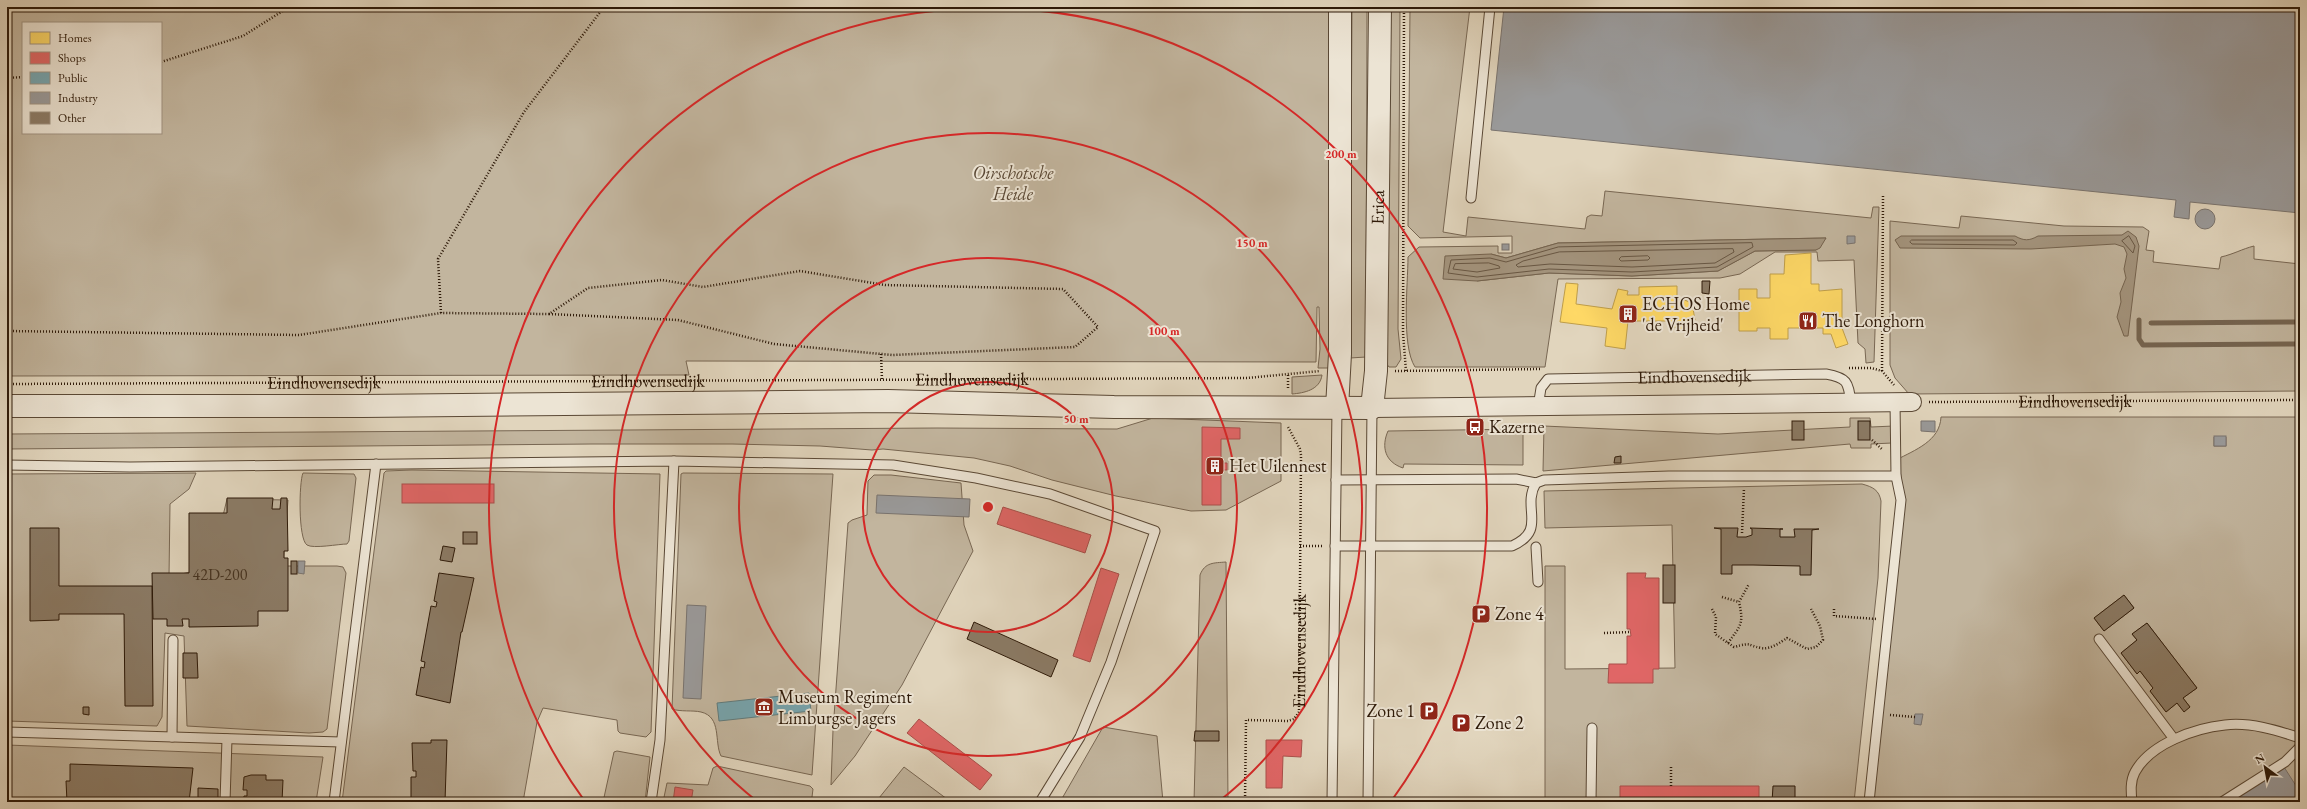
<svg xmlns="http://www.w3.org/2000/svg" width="2307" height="809" viewBox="0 0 2307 809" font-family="'EB Garamond',serif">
<rect width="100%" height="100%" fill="#e1d5bd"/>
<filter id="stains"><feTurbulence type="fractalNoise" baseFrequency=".005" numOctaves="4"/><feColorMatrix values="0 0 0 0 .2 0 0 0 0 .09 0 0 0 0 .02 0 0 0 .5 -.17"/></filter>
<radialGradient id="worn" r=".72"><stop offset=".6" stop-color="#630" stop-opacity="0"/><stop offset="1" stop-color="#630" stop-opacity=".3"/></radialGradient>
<!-- green -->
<g fill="#c2b59e" stroke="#786753" fill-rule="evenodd">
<path d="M7 7H1334L1332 308 1329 368H1318L1320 349 1319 307H1317L1316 362 686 361 689 375 7 376ZM23 23H161V133H23Z"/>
<path d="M1352 7H1367L1366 357 1350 358Z"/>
<path d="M1386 7H1400L1398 329 1401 359 1396 367H1389L1386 363Z"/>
<path d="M1410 7H1470L1443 232 1466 236 1468 217 1585 229 1587 217 1591 215 1602 216 1605 191 1871 218 1873 207H1879L1874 362 1866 363 1865 349 1858 343 1854 260 1818 261 1817 252H1775L1740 274 1720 278 1558 279 1545 367H1415C1401 345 1408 284 1408 257L1419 247 1498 246V253H1512V236L1420 238 1408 226ZM1826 238 1816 250 1755 251 1718 271 1632 276 1549 273 1477 281 1491 254 1506 258 1558 243Z"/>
<path d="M1961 216 2064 226 2143 227 2149 231 2146 250 2154 251 2153 262 2219 269 2221 257C2234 254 2242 249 2254 246V259L2300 264V391L1909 394 1895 378 1890 365V221L1959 228Z"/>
<path d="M1322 375C1320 390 1304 393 1292 394V377Z"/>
<path d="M1941 417H2300V792L2229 802H1869L1901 500 1896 460C1915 450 1940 441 1941 417ZM2214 437H2226V446H2214ZM2124 595 2134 608 2104 631 2094 618ZM2147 623 2197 688 2183 698 2190 707 2184 711 2177 703 2166 712 2150 691 2153 688 2140 671 2137 674 2121 653 2137 640 2132 634Z"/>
<path d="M1153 418 1281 423V481L1226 510 1191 511 1116 496 1052 480 1010 466 974 458 883 449 872 450 820 446 732 444H592L7 449V434L937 428 1117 429Z"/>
<path d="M1850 418H1870L1871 427 1894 426 1892 443 1871 444V448H1851L1850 444 1543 471 1544 426 1718 434 1850 427Z"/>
<path d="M1523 429V465L1404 464 1403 468C1385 462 1381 447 1388 431Z"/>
<path d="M412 470 660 474 651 732 646 737 620 733 618 731 617 720 543 708 537 722 523 802H342L384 473 386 471Z"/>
<path d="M196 473 189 489 170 504 169 577 190 572 222 520 227 499 288 500 283 566H337L343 567 346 573 327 729 323 732 309 733 187 726 184 636 165 633 162 717 157 726 7 721V474Z"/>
<path d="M303 473 354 474 356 478 349 541 347 544C339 544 313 549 307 545 298 539 299 482 303 473Z"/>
<path d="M683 473 833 474 812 775 721 756C714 742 722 717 701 712 692 710 681 712 672 709L681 474Z"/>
<path d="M874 475H891L961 483 964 525 973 551 902 685 855 756 831 785 833 730 848 523 852 520 867 515 868 481Z"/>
<path d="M1862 484C1873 487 1879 490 1881 501L1878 578 1854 802H1545V566H1565V669L1675 668 1672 525 1545 528 1544 491Z"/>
<path d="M1226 562 1228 802H1194L1200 575C1205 562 1214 563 1226 562Z"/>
<path d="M1103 727 1157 736 1163 802H1060Z"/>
<path d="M7 745 323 757 316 802H7Z"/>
<path d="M617 751 650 757 645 802H603L614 752Z"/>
<path d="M717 766 810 786 813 789 812 797 807 802H663L667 783 708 785 713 768Z"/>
<path d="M904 767 951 802H886L879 798Z"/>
</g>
<!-- water -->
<g fill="#a4957f" stroke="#74634f">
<path d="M2128 231 2136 237 2139 246 2128 336H2124L2117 317 2121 302 2120 293 2126 278 2124 269 2127 254 2124 247 2115 244 2031 249 1900 248 1895 240 1901 236H2015C2024 241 2029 241 2038 236L2122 235Z"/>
<path d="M1826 238 1820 248 1816 250 1755 251 1718 271 1632 276 1549 273 1477 281 1443 279 1445 256 1491 254 1506 258 1558 243Z"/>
</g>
<!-- homes -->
<g fill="#ffd966" stroke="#c09f4a">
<path d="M1811 253V284H1819V291L1842 289V328L1848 344 1836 348 1831 334H1823V328H1788V339H1770V328H1757V331H1739V289H1757V298H1770V274H1784L1785 255Z"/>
<path d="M1566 283 1578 284 1576 304 1612 309 1618 289 1628 291 1627 295H1639V287L1677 286V297L1692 303 1695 320 1682 330 1667 324V321H1628L1625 349 1605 346 1607 328 1560 322Z"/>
</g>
<!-- shops -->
<g fill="#e06666" stroke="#aa4f4a">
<path d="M1202 427 1240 428V439H1221V463H1227V470H1221V505H1202Z"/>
<rect x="402" y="484" width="92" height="19"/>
<path d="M1003 507 1091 535 1085 553 997 524Z"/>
<path d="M1101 568 1119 574 1090 662 1073 656Z"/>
<path d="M1627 573H1646L1645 578H1659V669H1653V683H1608L1609 664H1627V636H1631L1630 629H1627Z"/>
<path d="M919 719 992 775 980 790 907 733Z"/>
<path d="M1266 740H1302L1301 757 1283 756 1282 788H1266Z"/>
<path d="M1620 786H1759V802H1612H1620Z"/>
<path d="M675 787 693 790 691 802H673Z"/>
</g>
<!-- public -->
<path fill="#76a5af" stroke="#607b7d" d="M809 693 811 711 719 721 717 703Z"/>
<!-- industry -->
<g fill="#999" stroke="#79736e">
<path d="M1504 7H2300V213L2190 202 2189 219 2174 217 2176 200 1491 130Z"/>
<circle cx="2205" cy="219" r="10"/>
<path d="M1847 236H1855V243L1847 244Z"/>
<rect x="1502" y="244" width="7" height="6"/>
<path d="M1921 421H1935V432L1921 431Z"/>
<rect x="2214" y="436" width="12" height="10"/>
<path d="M877 495 970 499 969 517 876 513Z"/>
<path d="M298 561H305L304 574 298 573Z"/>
<path d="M687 605 706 606 701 699 683 698Z"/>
<path d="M1915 714H1923L1921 725 1914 724Z"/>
<path d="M2284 767 2300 792V797L2292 802H2229Z"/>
</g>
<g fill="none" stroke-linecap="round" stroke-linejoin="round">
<!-- shore -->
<g stroke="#685744" stroke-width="1">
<path d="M2129 236 2135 246 2133 253 2122 241Z"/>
<path d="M1912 240H2013L2017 243 2015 245 1912 244 1910 242Z"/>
<path d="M1752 243 1753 247 1717 267 1632 272 1549 269 1477 277 1448 273 1451 260 1490 258 1506 262 1558 247Z"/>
<path d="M1733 249 1734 252 1715 263 1632 267 1550 264 1518 267 1516 265 1523 261 1559 252Z"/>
<path d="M1648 256 1650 258 1648 260 1621 261 1619 259 1621 257Z"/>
<path d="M1489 263 1499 266 1500 268 1477 272 1453 269 1455 264Z"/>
</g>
<!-- stream -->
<g stroke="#74634f" stroke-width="5">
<path d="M2139 320V339L2143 345 2300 344"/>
<path d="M2151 323 2300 322"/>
</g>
</g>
<!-- building -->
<g fill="#8b7b66" stroke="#2d1908">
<path d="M1702 281H1710L1709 294 1702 293Z"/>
<rect x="1792" y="421" width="12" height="19"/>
<rect x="1858" y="421" width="12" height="19"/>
<path d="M1621 456V463H1614L1615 457Z"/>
<path d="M227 498H273L272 509H280L281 498H287L288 551H284V558H288V611H258V626L189 627V619H182L183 626H167V619H153L152 573H189V513H227Z"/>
<path d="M30 528H59V586H152L153 706H125L124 614H59V620L30 621Z"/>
<path d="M1714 528H1738L1737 537H1746L1752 535V529L1750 528 1783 529H1780V537H1795L1794 529H1819L1812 530 1811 575H1800V566L1753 565H1732V574H1721V529Z"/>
<rect x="463" y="532" width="14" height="12"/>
<path d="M443 546 455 548 452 562 440 560Z"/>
<rect x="291" y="561" width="6" height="13"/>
<rect x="1663" y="565" width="12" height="38"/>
<path d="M439 573 474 578 462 632H461L450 703 416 695 421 667 424 668 425 662 421 661 431 606 436 607 437 602 434 601Z"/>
<path d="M2124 595 2134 608 2104 631 2094 618Z"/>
<path d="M974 622 1058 660 1051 677 967 639Z"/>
<path d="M2147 623 2197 688 2183 698 2190 707 2184 712 2177 703 2166 712 2150 691 2153 688 2140 671 2137 674 2121 653 2137 640 2132 634Z"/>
<path d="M183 653H197L198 678H183Z"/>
<path d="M83 707H89V715L83 714Z"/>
<path d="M1195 731H1219V741H1194Z"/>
<path d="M431 740H447L445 802H411V777H416V771H413L412 743H431Z"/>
<path d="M70 764 193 768 189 802H86V800L80 799V802H67L66 781H70Z"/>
<path d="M251 775H266V780H283L282 802H243L244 796H247V790H243L244 777Z"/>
<path d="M1773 786H1795V802H1772Z"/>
<path d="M198 788 218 789V799L198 798Z"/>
</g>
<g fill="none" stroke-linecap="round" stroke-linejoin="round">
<defs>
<g id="service">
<path d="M1471 198 1490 7"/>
<path id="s4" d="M1538 407 1541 388 1548 379 1826 374C1848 378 1848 382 1851 403"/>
<path d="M7 465 130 467 674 461 893 465 976 478 1050 494 1155 531 1111 662 1080 737 1040 802"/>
<path d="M1336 480 1516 479 1536 483 1544 480 1669 476H1896"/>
<path d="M1335 546H1512C1548 530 1521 508 1536 483"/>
<path d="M1536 547 1538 582"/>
<path d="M2099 639 2174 739"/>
<path d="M7 732 341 742"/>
<path d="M172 737 173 640"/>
<path d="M225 802 227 739"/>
<path d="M334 802 376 464"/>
<path d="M651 802 660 740 674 461"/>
<path d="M1332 802 1337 408"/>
<path d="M1368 802 1372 408"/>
<path d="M1591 802 1592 728"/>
<path d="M1869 802 1901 500 1896 476 1895 402"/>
<path d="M2132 802C2131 792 2130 781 2135 772 2150 744 2195 728 2225 725 2250 722 2276 730 2300 738"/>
<path d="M2222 802 2285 762 2300 747"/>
</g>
<path id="minor" d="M1372 408 1912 402"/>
<g id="tertiary">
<path id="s5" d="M7 406H363L888 401 1114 407 1372 408 1376 371 1380 7"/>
<path d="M1337 408 1340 354V7"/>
</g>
</defs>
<!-- service casing -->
<use href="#service" stroke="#5a4835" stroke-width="11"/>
<!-- minor casing -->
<use href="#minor" stroke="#5a4835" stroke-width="20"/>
<!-- tertiary casing -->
<use href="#tertiary" stroke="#5a4835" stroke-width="24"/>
<!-- path -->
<g stroke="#2d1908" stroke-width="2.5" stroke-dasharray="1 2" stroke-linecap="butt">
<path d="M1404 7 1403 333 1406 371"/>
<path d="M161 62 243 36 289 7"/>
<path d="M7 78 23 77"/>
<path d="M441 313 438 259 524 112 604 7"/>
<path d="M7 331 299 335 441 313 549 314 588 288 662 280 703 287 800 271 885 285 1063 289 1098 327 1075 347 892 355 774 344 678 320 549 314"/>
<path d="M881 354 882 380"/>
<path d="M1849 368H1871L1882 371 1894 385"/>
<path d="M1395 371 1542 369"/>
<path d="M1882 371 1883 196"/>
<path id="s1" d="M7 384 1247 378 1320 371"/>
<path d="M1288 388V375"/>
<path id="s2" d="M1929 402 2300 400"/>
<path d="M1872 440 1883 450"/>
<path d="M1742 533 1744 488"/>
<path d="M1300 546H1323"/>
<path d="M1722 597 1739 602"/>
<path d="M1712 609 1716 617 1715 634 1734 647C1753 642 1746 645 1761 648 1770 650 1781 642 1787 638L1807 649 1816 647 1823 640 1820 626 1811 609"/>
<path d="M1834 609V616L1877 619"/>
<path d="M1604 633 1630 632"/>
<path d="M1728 643C1741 625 1744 624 1739 602L1749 584"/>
<path d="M1890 715 1915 717"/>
<path d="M1671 786V767"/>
<path id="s3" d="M1245 802 1246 720 1288 721 1294 719 1299 712 1301 455 1300 449 1288 427"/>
</g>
<!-- service -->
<use href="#service" stroke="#ece4d4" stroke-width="9"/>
<!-- minor -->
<use href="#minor" stroke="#ece4d4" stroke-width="18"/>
<!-- tertiary -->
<use href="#tertiary" stroke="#ece4d4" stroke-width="22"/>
</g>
<!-- distance rings -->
<g fill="none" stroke="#d62828" stroke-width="2">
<circle cx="988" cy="507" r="125"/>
<circle cx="988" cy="507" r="249"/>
<path d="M758 802A374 374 0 1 1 1218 802"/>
<path d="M584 800A499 499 0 1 1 1392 800"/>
</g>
<!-- icons -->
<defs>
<symbol id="building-square" viewBox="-11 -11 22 22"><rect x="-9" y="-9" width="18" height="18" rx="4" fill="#8f2418" stroke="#ece4d4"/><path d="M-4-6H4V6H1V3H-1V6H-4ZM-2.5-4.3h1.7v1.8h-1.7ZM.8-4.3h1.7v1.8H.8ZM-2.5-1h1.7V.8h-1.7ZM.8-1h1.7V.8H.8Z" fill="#fff"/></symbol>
<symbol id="restaurant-square" viewBox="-11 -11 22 22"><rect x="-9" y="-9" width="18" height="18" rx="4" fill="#8f2418" stroke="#ece4d4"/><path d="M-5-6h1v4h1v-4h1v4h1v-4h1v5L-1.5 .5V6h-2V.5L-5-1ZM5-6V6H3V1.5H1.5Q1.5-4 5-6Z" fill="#fff"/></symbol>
<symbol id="bus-square" viewBox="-11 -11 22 22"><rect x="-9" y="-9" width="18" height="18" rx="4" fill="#8f2418" stroke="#ece4d4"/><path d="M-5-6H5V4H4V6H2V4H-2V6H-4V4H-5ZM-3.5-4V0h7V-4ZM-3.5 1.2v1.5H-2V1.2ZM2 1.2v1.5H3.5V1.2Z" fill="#fff"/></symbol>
<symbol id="parking-square" viewBox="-11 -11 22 22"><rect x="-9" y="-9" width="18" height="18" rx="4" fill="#8f2418" stroke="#ece4d4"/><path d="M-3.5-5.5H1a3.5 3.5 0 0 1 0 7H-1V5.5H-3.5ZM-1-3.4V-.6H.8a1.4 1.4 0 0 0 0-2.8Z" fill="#fff"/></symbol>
<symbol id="museum-square" viewBox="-11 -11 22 22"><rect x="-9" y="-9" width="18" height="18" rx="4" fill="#8f2418" stroke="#ece4d4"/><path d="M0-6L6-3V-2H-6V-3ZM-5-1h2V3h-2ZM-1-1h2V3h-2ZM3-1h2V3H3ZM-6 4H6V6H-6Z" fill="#fff"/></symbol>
</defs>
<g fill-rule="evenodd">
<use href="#building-square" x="1617" y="303" width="22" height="22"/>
<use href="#restaurant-square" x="1797" y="310" width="22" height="22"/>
<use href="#bus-square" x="1464" y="416" width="22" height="22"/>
<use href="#building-square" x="1204" y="455" width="22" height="22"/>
<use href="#parking-square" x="1470" y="603" width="22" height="22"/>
<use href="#museum-square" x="753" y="696" width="22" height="22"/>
<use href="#parking-square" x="1418" y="700" width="22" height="22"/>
<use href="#parking-square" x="1450" y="712" width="22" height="22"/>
</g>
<g text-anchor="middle" stroke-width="4" stroke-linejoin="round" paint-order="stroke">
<!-- number labels -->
<g font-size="16" fill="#443220">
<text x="220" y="580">42D-200</text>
</g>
<!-- park labels -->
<g font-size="18" font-style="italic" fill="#5a4835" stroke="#ece4d4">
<text x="1013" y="179">Oirschotsche<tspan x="1013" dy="21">Heide</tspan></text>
</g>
<!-- street labels -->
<g font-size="18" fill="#2d1908" stroke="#ece4d4">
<text dy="6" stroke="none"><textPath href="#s5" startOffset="1566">Erica</textPath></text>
<text dy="6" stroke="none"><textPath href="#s4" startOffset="177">Eindhovensedijk</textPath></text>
<text dy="6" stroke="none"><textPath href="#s1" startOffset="965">Eindhovensedijk</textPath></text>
<text dy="6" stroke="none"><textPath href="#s1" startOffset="641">Eindhovensedijk</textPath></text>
<text dy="6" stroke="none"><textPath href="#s1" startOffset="317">Eindhovensedijk</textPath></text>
<text dy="6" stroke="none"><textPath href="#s2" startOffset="146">Eindhovensedijk</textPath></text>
<text dy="6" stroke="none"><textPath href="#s3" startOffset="200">Eindhovensedijk</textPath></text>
</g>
<!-- poi labels -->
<g font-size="18" fill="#2d1908" stroke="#ece4d4" text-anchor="start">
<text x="1642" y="310">ECHOS Home<tspan x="1642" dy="21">'de Vrijheid'</tspan></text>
<text x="1822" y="327">The Longhorn</text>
<text x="1489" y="433">Kazerne</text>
<text x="1229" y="472">Het Uilennest</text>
<text x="1495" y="620">Zone 4</text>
<text x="778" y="703">Museum Regiment<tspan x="778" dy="21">Limburgse Jagers</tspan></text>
<text x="1415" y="717" text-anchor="end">Zone 1</text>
<text x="1475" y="729">Zone 2</text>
</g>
</g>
<circle cx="988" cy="507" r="6" fill="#d62828" stroke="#ece4d4" stroke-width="2"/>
<g font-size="12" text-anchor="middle" font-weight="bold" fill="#d62828" stroke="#ece4d4" stroke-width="4" stroke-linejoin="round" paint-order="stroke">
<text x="1341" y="158">200 m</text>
<text x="1252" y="247">150 m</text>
<text x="1164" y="335">100 m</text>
<text x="1076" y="423">50 m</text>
</g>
<!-- margin -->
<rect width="2307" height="809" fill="none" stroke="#e1d5bd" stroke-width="24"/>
<rect x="8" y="8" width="2291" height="793" fill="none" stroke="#2d1908" stroke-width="2"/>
<rect x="12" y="12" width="2283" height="785" fill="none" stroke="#2d1908"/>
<!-- legend -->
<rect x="22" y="22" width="140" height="112" fill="#ece4d4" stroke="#a09382"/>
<rect x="30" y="32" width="20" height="12" fill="#ffd966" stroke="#a09382"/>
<text x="58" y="42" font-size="12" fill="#2d1908">Homes</text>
<rect x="30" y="52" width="20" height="12" fill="#e06666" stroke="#a09382"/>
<text x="58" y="62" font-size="12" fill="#2d1908">Shops</text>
<rect x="30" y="72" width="20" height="12" fill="#76a5af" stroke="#a09382"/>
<text x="58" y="82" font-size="12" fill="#2d1908">Public</text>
<rect x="30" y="92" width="20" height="12" fill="#999999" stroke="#a09382"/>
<text x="58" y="102" font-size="12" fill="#2d1908">Industry</text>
<rect x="30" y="112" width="20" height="12" fill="#8b7b66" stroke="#a09382"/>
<text x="58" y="122" font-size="12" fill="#2d1908">Other</text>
<!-- north arrow -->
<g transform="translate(2265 767) rotate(328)" stroke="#ece4d4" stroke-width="3" paint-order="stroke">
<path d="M0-3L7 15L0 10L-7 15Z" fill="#2d1908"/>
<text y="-6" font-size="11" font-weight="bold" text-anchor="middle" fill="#2d1908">N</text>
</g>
<rect width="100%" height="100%" filter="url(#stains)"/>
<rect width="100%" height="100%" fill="url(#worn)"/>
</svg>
